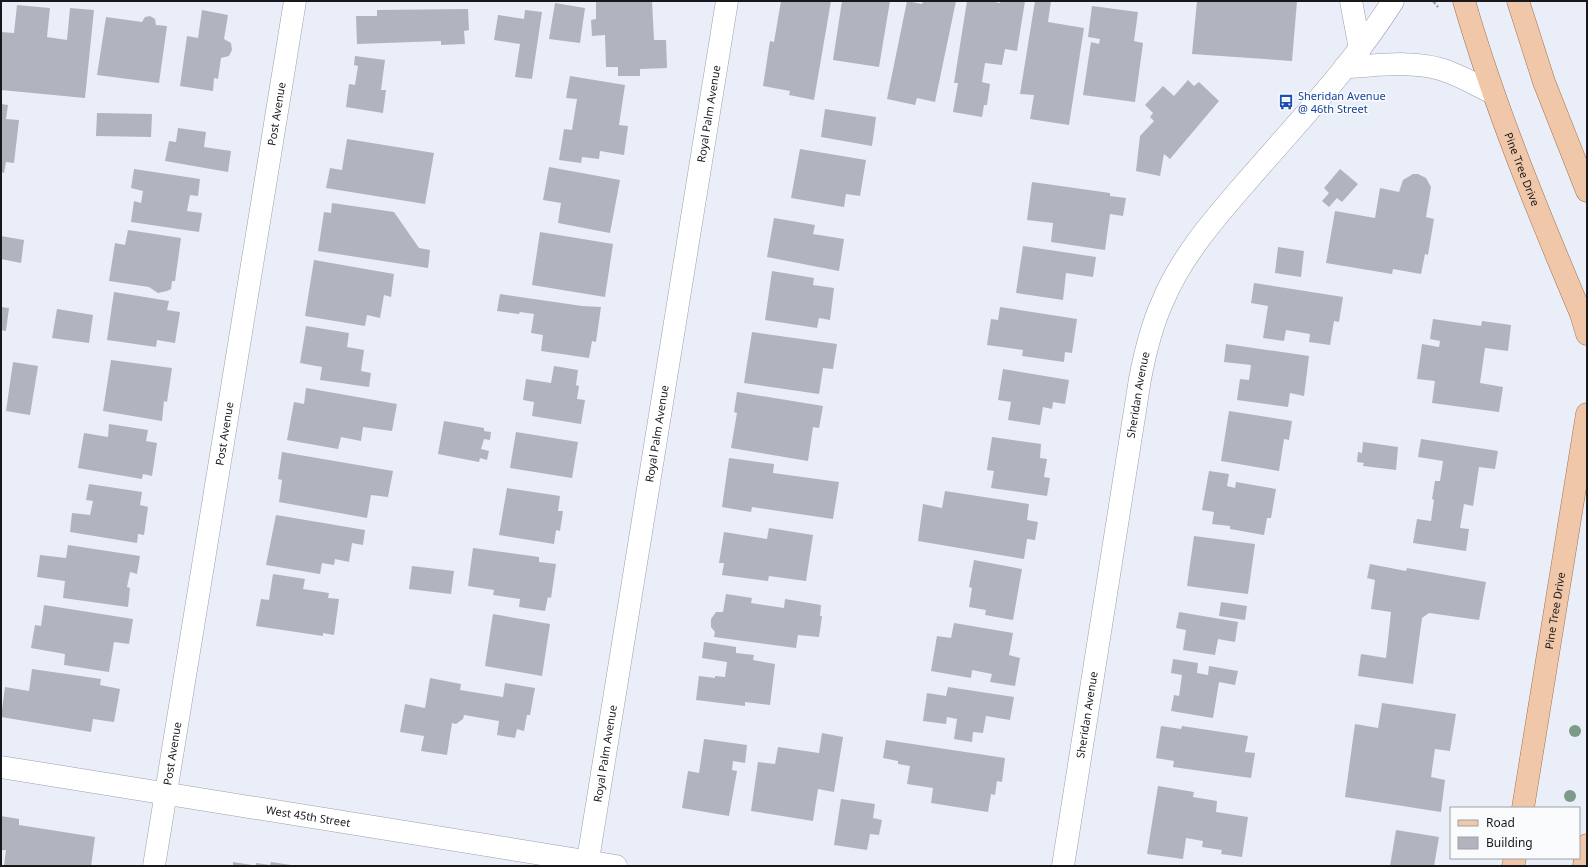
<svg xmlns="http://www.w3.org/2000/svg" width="1588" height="867" viewBox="0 0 1588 867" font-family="'Noto Sans',sans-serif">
<rect width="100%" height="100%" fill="#eaeef8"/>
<!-- building -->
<g fill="#b1b4be">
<path d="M596 1H652L654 40H666L667 68 640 69V76H618V67H606L605 35 592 36 591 20 596 19Z"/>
<path d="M781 1H831L814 100 789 95 790 91 763 86 770 41 774 42Z"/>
<path d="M842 1H890L879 67 833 60Z"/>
<path d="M907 1 922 4 923 1H956L935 102 917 98 915 105 887 99Z"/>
<path d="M967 1H989L1000 3 1001 1H1025L1017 51 1005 49 1002 65 985 63 982 82 990 84 987 105H984L982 117 953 112 958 83H954Z"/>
<path d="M1035 1H1051L1048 22 1084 28 1069 125 1030 119 1034 95 1020 94Z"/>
<path d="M1197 1H1297L1292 61 1192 54Z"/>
<path d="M555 3 585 8 580 43 549 39Z"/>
<path d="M17 5 50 8 47 37 67 40 70 8 94 10 85 98 1 90V32L14 33Z"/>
<path d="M1092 6 1138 12 1134 41 1143 43 1135 102 1083 95 1091 42 1099 44 1100 39 1088 37Z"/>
<path d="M468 9 469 30 464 31 465 44 441 45V41L357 44 356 16H377V10Z"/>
<path d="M202 10 228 15 224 39 231 43 232 50 229 56 221 58 218 79 214 78 213 91 180 86 187 36 198 38Z"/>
<path d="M525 10 542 12 532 79 515 77 520 44 494 40 498 15 524 19Z"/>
<path d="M150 16 155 19 156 25 167 26 159 83 97 75 106 17 142 22 145 17Z"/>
<path d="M355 56 385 60 381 90H386L383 113 346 107 349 84 355 85 358 66 354 65Z"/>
<path d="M570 76 625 85 619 125 628 126 624 155 600 151 599 159 582 157 581 163 559 160 564 129 572 130 577 99 566 98Z"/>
<path d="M1188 80 1194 86 1199 82 1219 101 1170 159 1164 154 1160 176 1136 171 1140 136 1154 121 1150 117 1153 113 1145 105 1163 86 1174 96Z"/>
<path d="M1 104 8 105 6 119 19 120 14 163 6 162 4 173 1 172Z"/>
<path d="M825 109 876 117 872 146 821 137Z"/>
<path d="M97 113 152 114 151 137 96 136Z"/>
<path d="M178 128 206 132 204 147 231 151 228 172 165 161 169 141 176 142Z"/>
<path d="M347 139 434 153 425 204 326 188 330 168 342 170Z"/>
<path d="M800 149 866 160 860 196 846 194 844 207 791 198Z"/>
<path d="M549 167 620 180 610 233 558 223 561 203 543 200Z"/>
<path d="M134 169 200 179 198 196 190 195 187 211 202 213 199 232 131 222 134 201 141 203 143 191 131 188Z"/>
<path d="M1340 169 1358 184 1342 202 1337 198 1329 207 1322 201 1329 193 1324 188Z"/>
<path d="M1413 174H1418L1426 178 1431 187 1426 217 1434 219 1428 255 1425 254 1421 274 1393 269 1392 274 1326 263 1335 211 1375 218 1380 188 1399 192 1403 180Z"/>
<path d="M1032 182 1110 193V196L1126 198 1123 216 1110 214 1105 250 1051 242 1053 223 1027 220Z"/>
<path d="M332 203 394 212 419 248 430 250 428 268 318 251 324 212 331 213Z"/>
<path d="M774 218 815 225 813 234 844 239 839 271 767 257Z"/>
<path d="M128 230 181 238 175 281H172L171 289 167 291 158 293 149 287 109 281 115 243 125 245Z"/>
<path d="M540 232 613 244 605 297 532 285Z"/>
<path d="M1 236 24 240 21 263 1 259Z"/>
<path d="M1023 246 1096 257 1093 277 1066 273 1063 300 1016 293Z"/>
<path d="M1278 247 1304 251 1301 277 1275 273Z"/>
<path d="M314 260 394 274 391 297 384 295 380 318 367 315 365 326 305 316Z"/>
<path d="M772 271 814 278 813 285 834 288 830 320 819 318 817 328 765 320Z"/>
<path d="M1254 283 1343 297 1339 322 1334 321 1330 345 1309 342 1310 334 1286 330 1284 341 1263 338 1268 306 1251 303Z"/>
<path d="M114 292 169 301 167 310 180 312 175 343 157 340 156 347 107 340Z"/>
<path d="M500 294 582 306 601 307 596 342 592 341 589 358 541 351 543 335 531 333 534 314 520 312 519 314 497 311Z"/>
<path d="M1 307 9 308 6 331 1 330Z"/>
<path d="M1000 307 1077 319 1072 353 1065 352 1064 362 1022 356 1023 350 987 345 991 319 998 320Z"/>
<path d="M57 309 93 315 89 343 52 338Z"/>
<path d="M1433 319 1481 326 1482 321 1511 325 1508 351 1485 348 1480 383 1503 387 1499 412 1432 403 1435 381 1417 379 1422 344 1439 347 1440 341 1430 339Z"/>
<path d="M306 326 349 333 347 347 364 350 361 371 371 373 369 387 320 380 322 367 300 363Z"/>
<path d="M752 332 837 344 833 369 823 368 819 394 744 383Z"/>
<path d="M1226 344 1309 356 1304 396 1290 393 1288 407 1237 400 1240 379 1249 380 1251 365 1224 362Z"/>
<path d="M111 360 172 368 167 402 164 401 162 421 103 411Z"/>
<path d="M13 362 38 366 30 415 6 411Z"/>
<path d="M554 366 578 370 576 385 579 386 577 399 585 400 581 424 532 416 534 402 523 400 526 379 551 383Z"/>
<path d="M1003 369 1069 380 1065 404 1053 402 1052 409 1043 407 1040 425 1008 420 1011 402 998 400Z"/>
<path d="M306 388 397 404 392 431 363 427 361 441 341 437 338 449 287 440 294 402 304 404Z"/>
<path d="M737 392 823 406 819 428 813 427 808 461 731 448 737 413 734 412Z"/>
<path d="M1229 411 1292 421 1289 440 1284 439 1279 471 1221 461Z"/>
<path d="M444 421 484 428V431L491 432 490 440 484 439 481 449 489 451 487 460 480 458 479 462 438 454Z"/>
<path d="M109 424 148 430 146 441 157 443 152 476 143 474 142 479 78 468 84 433 108 437Z"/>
<path d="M516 432 578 442 572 478 510 468Z"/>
<path d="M992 437 1041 444 1040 458 1047 459 1044 477 1050 478 1047 496 991 488 994 471 987 470Z"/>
<path d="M1421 439 1498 451 1495 469 1479 467 1473 506 1464 504 1460 528 1469 529 1466 551 1413 543 1417 519 1431 521 1434 500 1432 499 1435 481H1440L1443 461 1418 457Z"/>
<path d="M1363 442 1398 447 1396 470 1363 466 1364 463 1357 462 1358 452 1362 453Z"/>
<path d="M282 452 393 471 388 497 371 495 367 518 279 502 282 480 278 479Z"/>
<path d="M729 458 774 464 773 473 839 482 833 519 752 507 751 512 722 507Z"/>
<path d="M1209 471 1229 474 1227 486 1235 488 1236 482 1276 489 1271 518H1267L1264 535 1230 529V526L1212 524 1214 512 1202 510Z"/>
<path d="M89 484 142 492 140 505 148 507 144 535 138 534 137 543 70 532 72 513 90 515 93 501 86 500Z"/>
<path d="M507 488 560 496 558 511H563L560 531 556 530 554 544 499 535Z"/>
<path d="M945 491 1029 504 1027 520 1038 522 1035 540 1027 539 1024 559 918 541 923 504 942 508Z"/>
<path d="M276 515 365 530 363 545 352 543 349 562 335 559 334 565 322 563 320 574 266 565Z"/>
<path d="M769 528 813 535 806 581 769 576 768 581 722 575 724 563H719L724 532 767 539Z"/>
<path d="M1194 536 1255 544 1248 594 1187 586Z"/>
<path d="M68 545 140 556 137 574 130 572 127 587 130 588 128 607 63 598 65 581 37 577 40 555 66 558Z"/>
<path d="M473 548 539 557V562L556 564 551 598 548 597 545 611 519 607 520 599 493 595 494 590 468 586Z"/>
<path d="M974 560 1022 569 1013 620 985 615 986 610 969 607 972 588 969 587Z"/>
<path d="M1370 564 1406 571 1407 568 1486 582 1479 620 1429 613 1422 618 1413 684 1358 676 1361 654 1386 658 1391 612 1371 609 1375 580 1367 578Z"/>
<path d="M412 566 454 571 451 594 409 589Z"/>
<path d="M273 574 305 579 303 589 329 593 328 598 339 599 334 635 323 633V636L256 626 261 599 269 600Z"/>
<path d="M726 594 752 598 751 603 784 608 785 599 821 605 820 616H822L819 637 798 635 796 648 714 637 715 632 711 627V619L716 612H723Z"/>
<path d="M1221 602 1247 606 1245 620 1219 616Z"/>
<path d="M44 605 133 619 129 644 114 642 109 672 64 665 65 654 31 648 35 625 41 626Z"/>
<path d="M1179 612 1238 622 1235 642 1218 639 1215 655 1183 650 1186 630 1176 628Z"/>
<path d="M493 614 550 624 542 676 485 666Z"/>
<path d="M954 623 1013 633 1009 655 1020 658 1015 686 990 682 992 674 972 670 971 678 931 671 937 636 951 638Z"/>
<path d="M704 642 736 647V653L754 655 753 660 775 664 770 705 745 702V706L696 700 699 676 715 678V676L725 677 727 662 702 658Z"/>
<path d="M1173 659 1198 663 1197 673 1208 675 1209 666 1238 671 1235 685 1219 682 1213 718 1171 711 1174 695 1179 696 1182 675 1171 673Z"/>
<path d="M32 669 101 679 100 685 120 689 114 722 93 719 91 732 1 717 5 687 29 691Z"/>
<path d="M430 678 461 684 460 690 503 697 505 683 535 688 530 715H527L524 731 517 729 515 738 497 735 499 721 464 715 463 719 456 724 452 723 447 755 421 751 424 736 400 732 405 704 425 708Z"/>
<path d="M948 687 1014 697 1010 720 986 716 983 733 973 732 972 742 954 739 957 719 947 717 946 724 923 721 927 693 946 696Z"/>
<path d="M1382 703 1456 714 1450 751 1435 749 1431 777 1445 780 1441 812 1345 797 1355 724 1378 728Z"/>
<path d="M1161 726 1181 729 1182 726 1248 736 1245 752 1255 753 1251 778 1173 767 1174 761 1156 758Z"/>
<path d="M822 733 843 737 834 792 818 789 813 821 751 811 758 762 775 764 778 747 819 753Z"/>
<path d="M704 739 747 745 745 763 733 761 732 770 737 771 729 816 682 808 688 771 699 773Z"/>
<path d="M886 740 1005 758 1002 782 997 781 995 795 991 794 988 812 931 803 933 788 907 784 910 766 898 764V761L883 758Z"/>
<path d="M1158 786 1194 792 1193 797 1217 801 1216 812 1248 817 1242 857 1221 854 1222 850 1202 847 1203 841 1186 838 1183 859 1147 854Z"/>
<path d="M841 799 875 804 873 818 882 820 879 835 870 834 867 850 834 845Z"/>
<path d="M1 816 19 819V825L95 837 91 866H4L6 850H1Z"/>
<path d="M1396 830 1439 837 1434 866H1390Z"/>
<path d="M233 862 252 865V866H233Z"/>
<path d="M271 862 291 865V866H256V863L270 865Z"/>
</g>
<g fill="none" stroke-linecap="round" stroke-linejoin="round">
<defs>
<g id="minor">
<path d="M1351 1 1360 49"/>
<path d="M1345 67C1375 66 1410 60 1440 69 1458 74 1476 85 1493 93"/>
<path id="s1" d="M1 767 616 866"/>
<path id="s2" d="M154 866 295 1"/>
<path id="s3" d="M587 866 727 1"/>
<path id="s4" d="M1063 866 1140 379C1145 353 1151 327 1162 303 1181 256 1216 217 1248 180 1298 122 1352 66 1393 1"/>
</g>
<g id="major">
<path id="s5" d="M1464 1C1495 108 1538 212 1581 314L1587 334"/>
<path d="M1518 1 1544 82 1587 191"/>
<path id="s6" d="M1523 808 1587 414"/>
<path d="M1513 866 1515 858"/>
<path d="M1584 866 1587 845"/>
</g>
</defs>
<!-- minor casing -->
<use href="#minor" stroke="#9c9fa8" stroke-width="23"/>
<!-- major casing -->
<use href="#major" stroke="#9f7252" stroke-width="23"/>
<!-- path -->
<path stroke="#9da0a8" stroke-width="2.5" stroke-dasharray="4 2" stroke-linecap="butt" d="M1433 1 1438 7"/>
<!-- minor -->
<use href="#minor" stroke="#fff" stroke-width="22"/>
<!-- major -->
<use href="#major" stroke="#f1c7a9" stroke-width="22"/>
</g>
<!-- trees -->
<g fill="#7c9b88">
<circle cx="1575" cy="731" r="6"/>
<circle cx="1570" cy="796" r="6"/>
</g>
<!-- icons -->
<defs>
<symbol id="bus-bare" viewBox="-9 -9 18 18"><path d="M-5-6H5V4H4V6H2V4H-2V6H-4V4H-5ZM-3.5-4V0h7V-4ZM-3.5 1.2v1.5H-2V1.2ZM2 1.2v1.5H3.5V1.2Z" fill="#1a4fb4" stroke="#fafbfd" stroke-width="2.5" paint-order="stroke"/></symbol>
</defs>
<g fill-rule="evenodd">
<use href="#bus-bare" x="1275" y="91" width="22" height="22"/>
</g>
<g text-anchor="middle" stroke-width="3" stroke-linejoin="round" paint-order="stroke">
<!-- transit labels -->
<g font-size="11" fill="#164399" stroke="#fafbfd" text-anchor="start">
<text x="1298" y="100">Sheridan Avenue<tspan x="1298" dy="13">@ 46th Street</tspan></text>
</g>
<!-- street labels -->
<g font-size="11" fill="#18191d" stroke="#fafbfd">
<text dy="4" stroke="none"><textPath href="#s2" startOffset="762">Post Avenue</textPath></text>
<text dy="4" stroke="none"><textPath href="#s3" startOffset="762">Royal Palm Avenue</textPath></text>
<text dy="4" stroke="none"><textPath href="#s5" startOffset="178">Pine Tree Drive</textPath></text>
<text dy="4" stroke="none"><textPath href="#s4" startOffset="477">Sheridan Avenue</textPath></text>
<text dy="4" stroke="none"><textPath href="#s2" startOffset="438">Post Avenue</textPath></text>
<text dy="4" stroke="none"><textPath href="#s3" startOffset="438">Royal Palm Avenue</textPath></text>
<text dy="4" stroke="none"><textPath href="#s6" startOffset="200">Pine Tree Drive</textPath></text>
<text dy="4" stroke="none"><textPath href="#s4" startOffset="153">Sheridan Avenue</textPath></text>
<text dy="4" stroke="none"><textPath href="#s2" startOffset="114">Post Avenue</textPath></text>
<text dy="4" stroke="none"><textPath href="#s3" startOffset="114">Royal Palm Avenue</textPath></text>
<text dy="4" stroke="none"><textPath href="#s1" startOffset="311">West 45th Street</textPath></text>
</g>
</g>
<!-- border -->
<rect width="1588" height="867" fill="none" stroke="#18191d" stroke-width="4"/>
<!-- legend -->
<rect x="1450" y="807" width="130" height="52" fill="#fafbfd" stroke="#a0a1a3"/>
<rect x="1458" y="820" width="20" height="6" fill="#f1c7a9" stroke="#a0a1a3"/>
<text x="1486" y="827" font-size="12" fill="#18191d">Road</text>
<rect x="1458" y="837" width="20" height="12" fill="#b1b4be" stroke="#a0a1a3"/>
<text x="1486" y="847" font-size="12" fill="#18191d">Building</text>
</svg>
